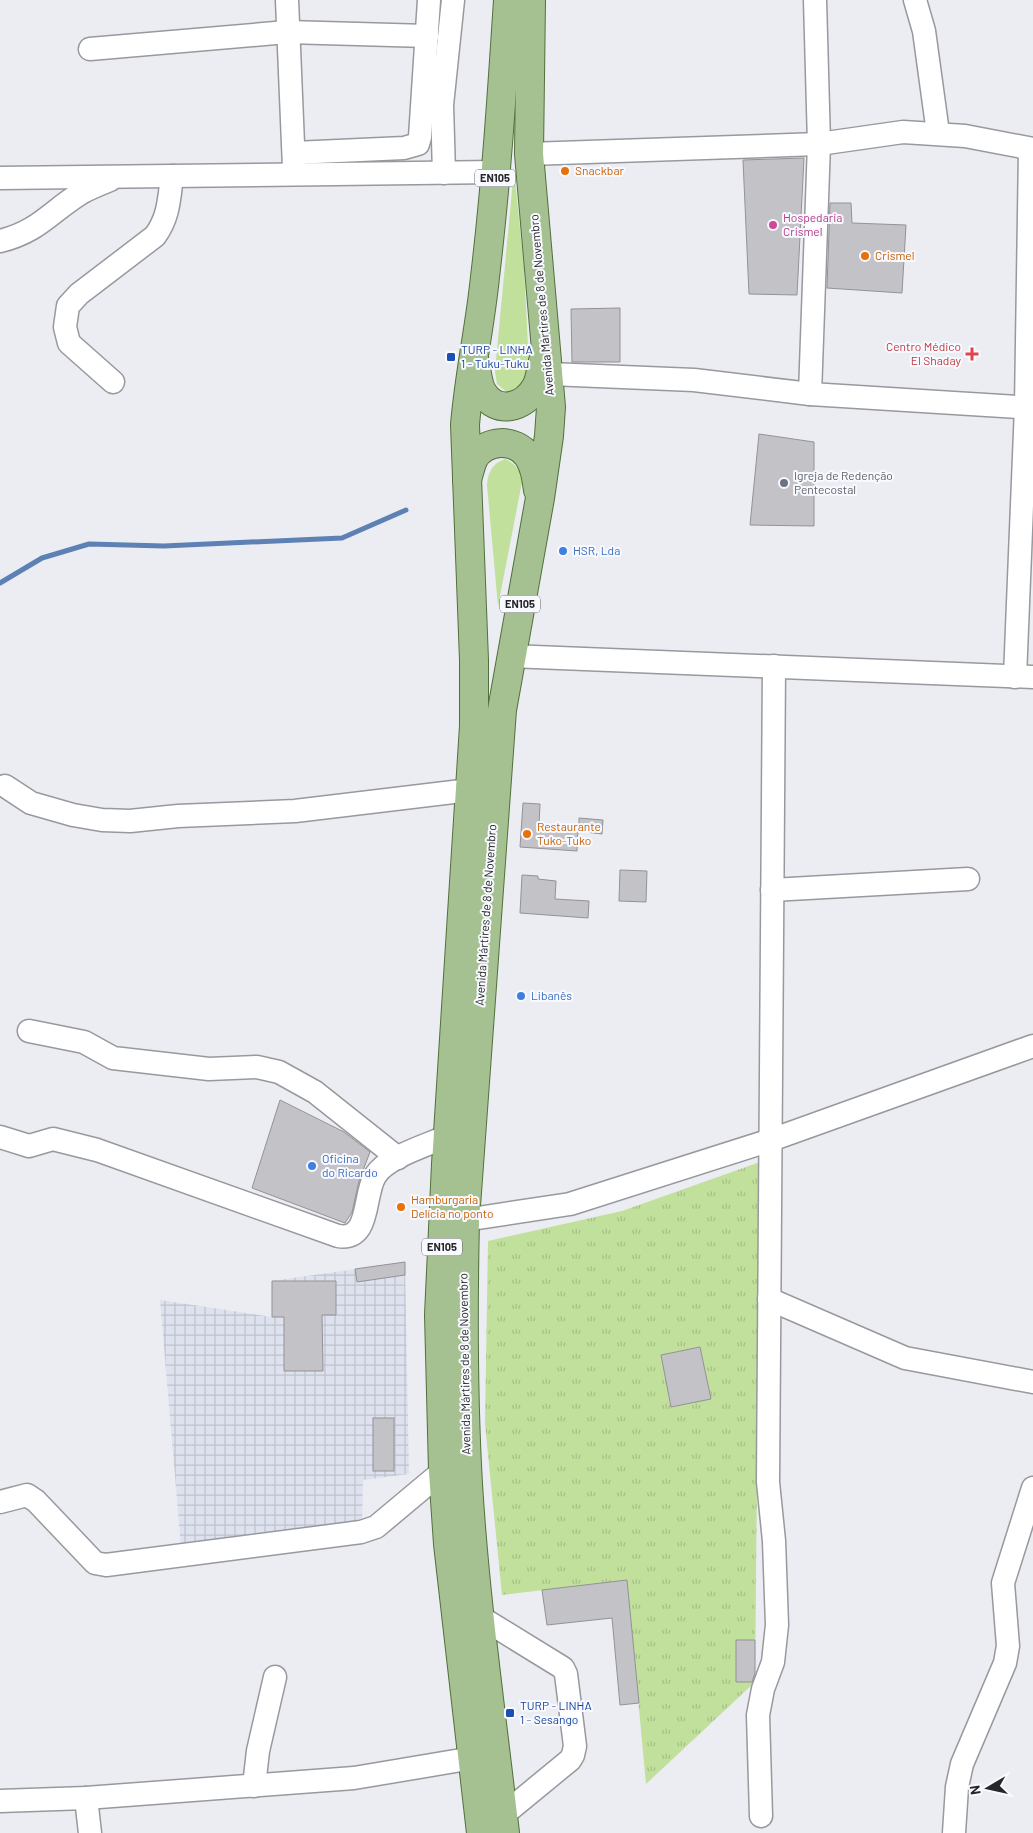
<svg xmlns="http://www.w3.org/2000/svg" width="1033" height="1833" viewBox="0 0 1033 1833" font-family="Barlow,sans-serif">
<defs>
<pattern id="industrial-grid" width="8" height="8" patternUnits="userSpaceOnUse" patternTransform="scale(1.25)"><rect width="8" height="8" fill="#dde2ee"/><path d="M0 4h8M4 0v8" fill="none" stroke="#bec2cc"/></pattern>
<pattern id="grass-tufts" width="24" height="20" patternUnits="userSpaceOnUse" patternTransform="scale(1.25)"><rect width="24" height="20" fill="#c0e09c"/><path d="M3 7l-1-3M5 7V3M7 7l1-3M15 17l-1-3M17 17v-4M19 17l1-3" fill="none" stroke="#a5c086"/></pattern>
</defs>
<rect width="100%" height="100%" fill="#ebedf2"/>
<!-- industrial -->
<path fill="url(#industrial-grid)" d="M405 1262 409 1474 363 1480 362 1522 181 1547 160 1300 272 1317V1281Z"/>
<!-- grass -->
<path fill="url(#grass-tufts)" d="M760 1162 755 1682 646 1784 627 1580 502 1595 485 1424 488 1241 622 1211Z"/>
<!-- garden -->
<g fill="#c0e09c">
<path d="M514 170 524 268 529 366 528 376 521 389 508 393 497 384 495 371Z"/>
<path d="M505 459C516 464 521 471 522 482L498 606 487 485C488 472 492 464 505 459Z"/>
</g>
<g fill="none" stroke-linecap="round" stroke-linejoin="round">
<!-- stream -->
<path stroke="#5d81b4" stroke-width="5" d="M0 583 42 558 89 544 164 546 342 538 406 510"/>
</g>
<!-- building -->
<g fill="#c3c2c7" stroke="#939297">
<path d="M804 158 797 295 749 294 743 160Z"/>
<path d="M830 203H851L852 223 906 225 902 293 827 288Z"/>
<path d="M620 308V362H572L571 309Z"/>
<path d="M759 434 814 442V526L750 525Z"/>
<path d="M523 803 540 804 539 824 579 828V818L603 820 602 834 578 831 577 851 520 847Z"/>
<path d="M620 870 647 871 646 902 619 901Z"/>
<path d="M522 875 538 876V879L556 881 555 899 589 901 588 918 520 913Z"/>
<path d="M280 1100 344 1132 370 1152 359 1181 352 1212 345 1223 252 1188Z"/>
<path d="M405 1262V1275L357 1282 355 1269Z"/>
<path d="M272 1281H336V1315H322L323 1371H284V1317H272Z"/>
<path d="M700 1347 711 1399 671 1407 661 1355Z"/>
<rect x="373" y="1418" width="21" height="53"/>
<path d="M627 1580 639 1703 620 1705 612 1618 547 1625 542 1590Z"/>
<path d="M736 1640H755V1673L752 1682H736Z"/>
</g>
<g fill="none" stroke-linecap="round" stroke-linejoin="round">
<defs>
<g id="minor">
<path d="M287 0 294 168"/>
<path d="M915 0 924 31 938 133"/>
<path d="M90 49 287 32 427 36"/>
<path d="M294 153 404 148 418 144 420 137 429 0"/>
<path d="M529 154 819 144 903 132 965 136 1033 149"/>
<path d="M444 173 442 105 453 0"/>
<path d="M0 178 496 172"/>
<path d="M0 241C38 232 50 212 81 193 90 188 100 184 110 180"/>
<path d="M550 374 694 380 810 394 1033 408"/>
<path d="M113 382 69 343 65 327 68 306 79 294 155 236C169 217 169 199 172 176"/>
<path d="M810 394 819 144 815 0"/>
<path d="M510 656 1033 677"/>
<path d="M1015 677 1026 407 1030 149"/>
<path d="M5 786 31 803 73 815 102 820 130 821 178 816 295 811 470 790"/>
<path d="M772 890 968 879"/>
<path d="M29 1031 84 1042 113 1058 209 1069 257 1067 279 1072 315 1092 398 1158"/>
<path d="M0 1137 29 1146 53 1139 97 1150 338 1236C371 1241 363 1196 375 1176 386 1157 428 1145 448 1136"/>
<path d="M465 1220 570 1204 771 1140 1033 1046"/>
<path d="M769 1299 905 1358 1033 1382"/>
<path d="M0 1502 27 1495 36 1501 95 1563 106 1565 361 1532 376 1527 443 1471"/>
<path d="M480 1617 563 1668 566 1674 575 1746 573 1755 570 1760 503 1815"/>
<path d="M254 1786 258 1751 275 1677"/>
<path d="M86 1798 90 1833"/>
<path d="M0 1801 86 1798 354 1778 473 1758"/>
<path d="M761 1816 758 1715 763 1689 773 1662 777 1625 774 1541 768 1482 774 666"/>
<path d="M954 1833 957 1787 962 1764 1005 1663 1008 1646 1003 1583 1033 1488"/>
</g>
<g id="major">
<path d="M475 363C477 372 478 386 483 393 497 415 524 408 536 387 540 380 541 369 543 361"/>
<path d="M467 480C469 473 471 464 474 458 486 439 515 438 528 456 535 467 536 477 538 490"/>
<path d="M481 1833 448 1544 443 1471 439 1315 446 1164 474 726V660L465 425C469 375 480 327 485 277 496 185 502 93 508 0"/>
<path d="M505 1833C492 1717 475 1601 468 1484 463 1396 463 1308 465 1220L502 710 540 498 549 436 551 407 529 154 531 0"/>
</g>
</defs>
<!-- minor casing -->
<use href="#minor" stroke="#97999e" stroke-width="25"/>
<!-- major casing -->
<use href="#major" stroke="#52703d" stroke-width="30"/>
<!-- minor -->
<use href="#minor" stroke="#fff" stroke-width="22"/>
<!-- major -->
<use href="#major" stroke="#a5c191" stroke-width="28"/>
</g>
<!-- markers -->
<g fill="#e8710a" stroke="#f9faff" stroke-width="2">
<circle cx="565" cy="171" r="5"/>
<circle cx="865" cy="256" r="5"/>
<circle cx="527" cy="834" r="5"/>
<circle cx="401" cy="1207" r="5"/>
</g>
<circle fill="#d1479c" stroke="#f9faff" stroke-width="2" cx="773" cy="225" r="5"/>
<path fill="#e0444e" stroke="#f9faff" stroke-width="2" d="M969.5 346.5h5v5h5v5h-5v5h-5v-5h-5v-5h5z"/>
<g fill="#1a4fb4" stroke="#f9faff" stroke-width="2">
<rect x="446" y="352" width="10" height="10" rx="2.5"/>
<rect x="505" y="1708" width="10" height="10" rx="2.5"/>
</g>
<circle fill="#6b7280" stroke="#f9faff" stroke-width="2" cx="784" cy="483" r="5"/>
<g fill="#3f7fe0" stroke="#f9faff" stroke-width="2">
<circle cx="563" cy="551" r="5"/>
<circle cx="521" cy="996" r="5"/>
<circle cx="312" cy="1166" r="5"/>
</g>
<g text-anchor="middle" stroke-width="4" stroke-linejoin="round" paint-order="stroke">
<!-- shield labels -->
<g fill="#f9faff" stroke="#666669" stroke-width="1">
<rect x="475" y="169.5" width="40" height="17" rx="4"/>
<rect x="500" y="595.5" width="40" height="17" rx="4"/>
<rect x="422" y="1238.5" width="40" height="17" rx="4"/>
</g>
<g font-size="11" font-weight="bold" fill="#272729">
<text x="495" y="182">EN105</text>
<text x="520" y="608">EN105</text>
<text x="442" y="1251">EN105</text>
</g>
<!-- food labels -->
<g font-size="12" fill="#c56008" stroke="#f9faff" text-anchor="start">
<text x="575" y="175">Snackbar</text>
<text x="875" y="260">Crismel</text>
<text x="537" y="831">Restaurante<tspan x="537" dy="14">Tuko-Tuko</tspan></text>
<text x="411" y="1204">Hamburgaria<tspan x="411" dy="14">Delícia no ponto</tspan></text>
</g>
<!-- hotel labels -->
<g font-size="12" fill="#b23c85" stroke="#f9faff" text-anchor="start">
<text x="783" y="222">Hospedaria<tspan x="783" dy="14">Crismel</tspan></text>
</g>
<!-- street labels -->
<g font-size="12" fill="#272729" stroke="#f9faff">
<text transform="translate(542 305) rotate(-95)" y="4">Avenida Mártires de 8 de Novembro</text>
<text transform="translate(486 915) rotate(-86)" y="4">Avenida Mártires de 8 de Novembro</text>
<text transform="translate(465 1364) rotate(-91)" y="4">Avenida Mártires de 8 de Novembro</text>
</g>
<!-- health labels -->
<g font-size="12" fill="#be3a42" stroke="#f9faff" text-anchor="end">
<text x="961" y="351">Centro Médico<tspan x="961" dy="14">El Shaday</tspan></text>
</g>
<!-- transit labels -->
<g font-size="12" fill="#164399" stroke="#f9faff" text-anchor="start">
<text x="461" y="354">TURP - LINHA<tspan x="461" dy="14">1 - Tuku-Tuku</tspan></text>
<text x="520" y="1710">TURP - LINHA<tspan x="520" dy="14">1 - Sesango</tspan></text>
</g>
<!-- worship labels -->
<g font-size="12" fill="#5b616d" stroke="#f9faff" text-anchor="start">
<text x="794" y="480">Igreja de Redenção<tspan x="794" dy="14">Pentecostal</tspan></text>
</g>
<!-- shop labels -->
<g font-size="12" fill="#366cbe" stroke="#f9faff" text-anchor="start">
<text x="573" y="555">HSR, Lda</text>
<text x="531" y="1000">Libanês</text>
<text x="322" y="1163">Oficina<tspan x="322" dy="14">do Ricardo</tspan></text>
</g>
</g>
<!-- north arrow -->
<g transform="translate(988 1788) rotate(261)" stroke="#f9faff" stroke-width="4" paint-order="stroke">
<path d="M0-4L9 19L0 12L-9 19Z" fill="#272729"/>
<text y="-8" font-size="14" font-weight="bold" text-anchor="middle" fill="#272729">N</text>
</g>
</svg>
